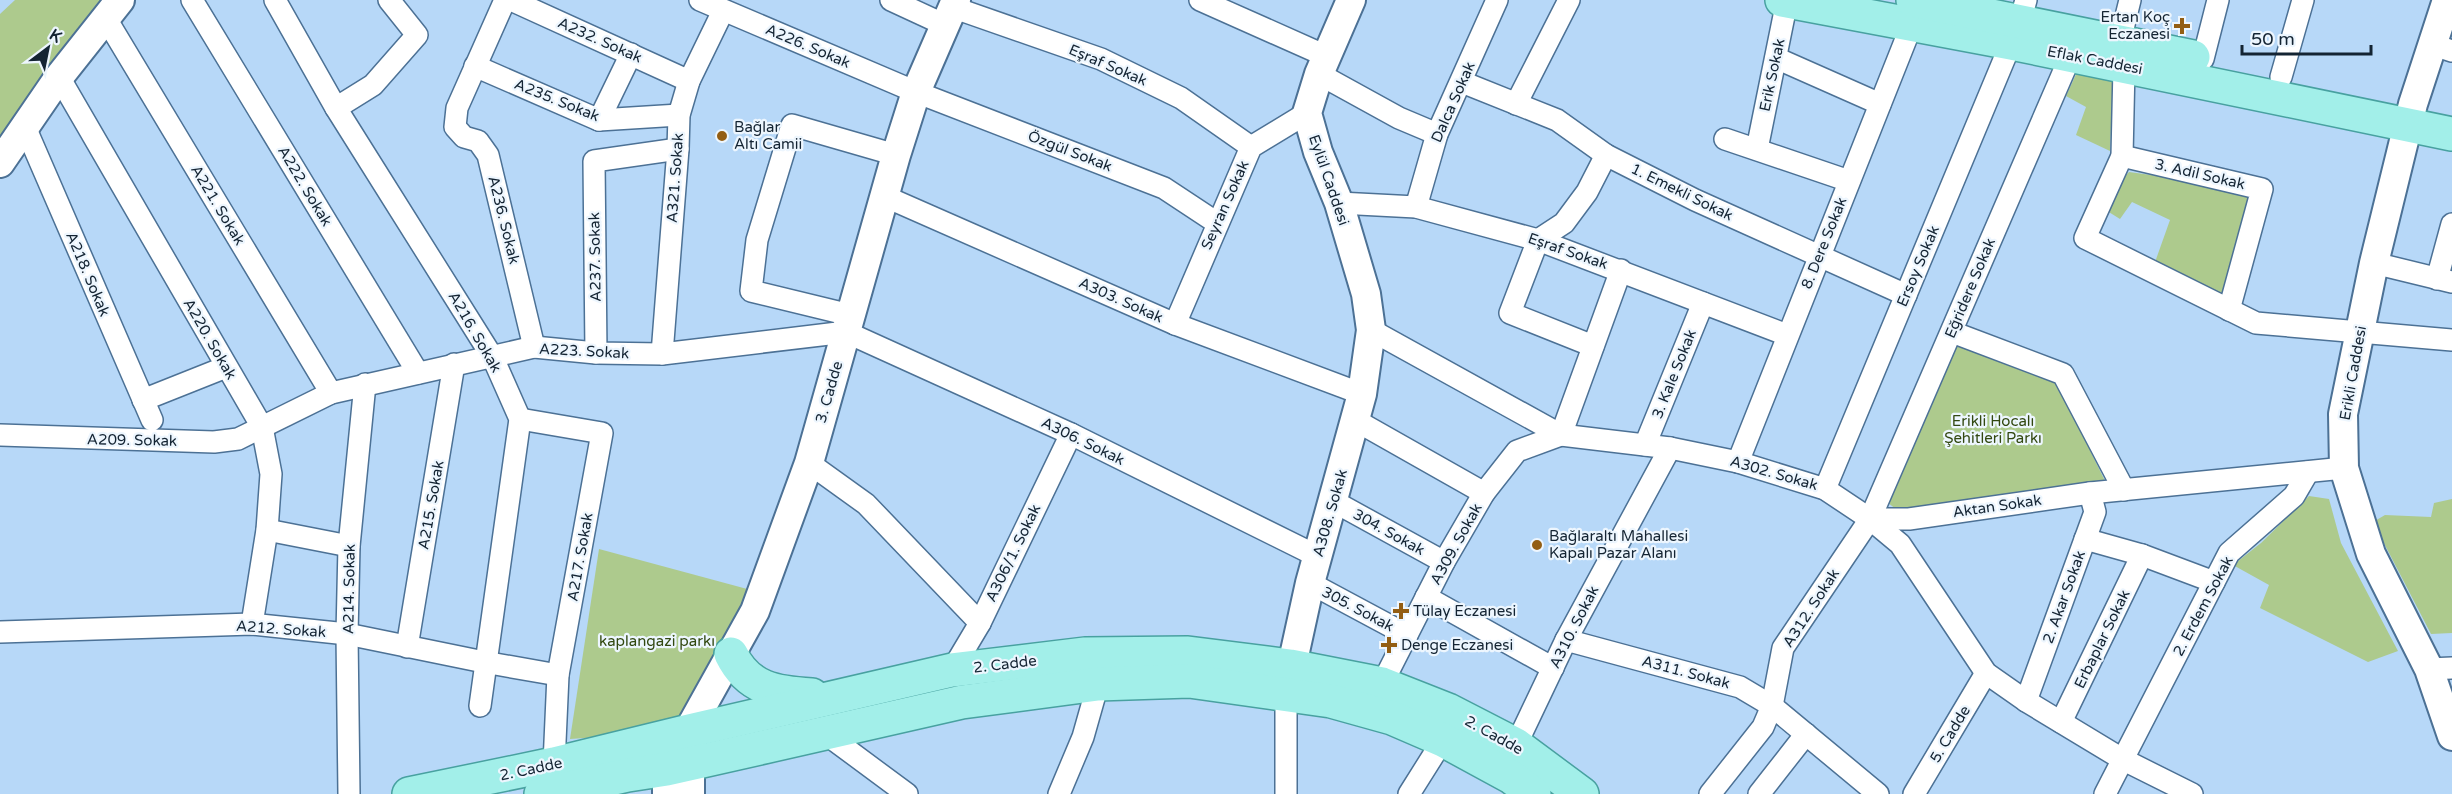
<svg xmlns="http://www.w3.org/2000/svg" width="2452" height="794" viewBox="0 0 2452 794" font-family="'Varela Round',sans-serif">
<rect width="100%" height="100%" fill="#b7d8f8"/>
<!-- green -->
<g fill="#adca8d">
<path d="M15 0H109L0 145V14Z"/>
<path d="M2078 70 2113 76 2110 151 2076 135 2086 107 2066 96Z"/>
<path d="M2129 172 2173 178 2245 196 2253 201 2229 291 2218 299 2154 265 2170 220 2132 202 2120 219 2104 209 2121 180Z"/>
<path d="M1956 345 2055 379 2107 485 1896 509 1888 503Z"/>
<path d="M2309 496 2329 499 2341 543 2398 651 2368 662 2260 608 2269 585 2233 565 2261 543Z"/>
<path d="M2452 499V633L2431 634 2373 522 2385 515 2431 517 2434 503Z"/>
<path d="M599 549 762 593 689 731 570 739Z"/>
</g>
<g fill="none" stroke-linecap="round" stroke-linejoin="round">
<defs>
<g id="street">
<path d="M192 0 418 373"/>
<path d="M275 0 336 108 493 358 520 419 480 706"/>
<path d="M505 0 457 108 455 127 464 137 478 141 488 155 534 347"/>
<path d="M511 0 689 81"/>
<path d="M700 0 916 92 1164 188 1217 223"/>
<path d="M891 0 945 25"/>
<path d="M1200 0 1326 56"/>
<path d="M952 7 1101 59 1181 98 1251 147"/>
<path d="M105 17 331 393"/>
<path d="M2020 21 2026 0"/>
<path d="M2120 41 2130 0"/>
<path d="M2434 45 2452 51"/>
<path d="M1776 58 1880 104"/>
<path d="M2203 59 2218 0"/>
<path d="M475 66 599 120 679 115"/>
<path d="M2124 67 2122 156 2085 238 2256 323 2452 340"/>
<path d="M1319 74 1399 118 1437 134"/>
<path d="M59 77 262 427 271 474 267 530 252 624"/>
<path d="M2281 77 2303 0"/>
<path d="M1462 82 1557 120 1606 155 1695 200 1906 295"/>
<path d="M1516 104 1569 0"/>
<path d="M336 108 373 85 417 35 389 0"/>
<path d="M599 120 631 54"/>
<path d="M25 127 152 420"/>
<path d="M1725 139 1849 181"/>
<path d="M1757 149 1787 1"/>
<path d="M2122 156 2262 189 2229 310"/>
<path d="M884 196 1175 324 1362 394"/>
<path d="M1339 203 1416 207 1538 240 1787 335"/>
<path d="M1416 207 1437 134 1497 0"/>
<path d="M2374 263 2452 282"/>
<path d="M2437 279 2452 224"/>
<path d="M850 315 751 291 757 240 792 125 896 155"/>
<path d="M1175 324 1251 147 1307 113"/>
<path d="M1371 330 1561 435 1670 448 1738 462 1825 489 1870 519 1900 544 1986 673 2026 701 2122 759 2192 794"/>
<path d="M1952 332 2063 374 2124 490"/>
<path d="M1593 346 1510 313 1538 240 1564 223 1587 192 1606 155"/>
<path d="M596 353 594 161 678 149"/>
<path d="M662 354 678 149 679 115 689 81 723 11"/>
<path d="M143 400 226 367"/>
<path d="M520 419 602 433 558 675 554 764"/>
<path d="M1355 420 1484 493"/>
<path d="M0 435 214 442 238 439 331 393 534 347 596 353 662 354 846 332 1071 434 1317 556"/>
<path d="M1645 445 1703 303"/>
<path d="M1738 462 1912 24"/>
<path d="M809 463 866 504 980 623"/>
<path d="M1825 489 2011 43"/>
<path d="M1333 501 1444 562"/>
<path d="M1870 519H1909L2090 493 2344 468"/>
<path d="M267 530 349 546"/>
<path d="M2085 539 2142 555 2214 582"/>
<path d="M1310 583 1407 635"/>
<path d="M1426 597 1553 668"/>
<path d="M0 632 252 624 347 634 484 662 558 675"/>
<path d="M1566 640 1740 687 1772 706 1878 794"/>
<path d="M407 647 454 364"/>
<path d="M2429 669 2452 668"/>
<path d="M952 670 980 623 1071 434"/>
<path d="M1382 684 1444 562 1484 493 1517 451 1561 435 1621 270"/>
<path d="M1286 696V794"/>
<path d="M2026 701 2095 512 2090 493"/>
<path d="M2061 722 2142 555"/>
<path d="M826 734 907 794"/>
<path d="M1516 745 1566 640 1670 448"/>
<path d="M349 794 347 634 349 546 365 384"/>
<path d="M1059 794 1083 737 1098 684"/>
<path d="M1409 794 1443 740"/>
<path d="M1710 794 1763 727 1772 706 1783 648 1870 519 2070 57"/>
<path d="M1759 794 1806 734"/>
<path d="M1914 794 1986 673"/>
<path d="M2105 794 2229 553 2294 496 2308 472"/>
</g>
<g id="secondary">
<path d="M2447 0 2413 104 2374 263 2343 414 2344 468 2371 554 2429 669 2452 736"/>
<path d="M0 163 59 77 120 0"/>
<path d="M1287 688 1310 583 1362 394 1371 330 1366 294 1339 203 1318 152 1307 113 1319 74 1351 0"/>
<path d="M667 794V769L755 611 809 463 896 155 916 92 956 0"/>
<path d="M690 794V742"/>
</g>
<g id="primary">
<path d="M1782 0 2011 43 2452 134"/>
<path d="M1913 0 2193 57"/>
<path d="M731 654C748 689 776 693 812 695"/>
<path d="M409 794 554 764 689 731 952 670 1085 654 1188 653 1290 666 1382 684 1448 710 1516 745 1582 794"/>
<path d="M541 794 628 775 667 769 962 702 1098 684 1189 681 1331 701 1392 718 1443 740 1511 777 1534 794"/>
</g>
</defs>
<!-- street casing -->
<use href="#street" stroke="#4c7195" stroke-width="24"/>
<!-- secondary casing -->
<use href="#secondary" stroke="#4c7195" stroke-width="32"/>
<!-- primary casing -->
<use href="#primary" stroke="#48a1a0" stroke-width="36"/>
<!-- street -->
<use href="#street" stroke="#fff" stroke-width="21"/>
<!-- secondary -->
<use href="#secondary" stroke="#fff" stroke-width="28"/>
<!-- primary -->
<use href="#primary" stroke="#a2efe9" stroke-width="33"/>
</g>
<!-- markers -->
<g fill="#935e13" stroke="#edf6fe" stroke-width="2">
<path d="M2179 17h6v6h6v6h-6v6h-6v-6h-6v-6h6z"/>
<circle cx="722" cy="136" r="6"/>
<circle cx="1537" cy="545" r="6"/>
<path d="M1398 602h6v6h6v6h-6v6h-6v-6h-6v-6h6z"/>
<path d="M1386 636h6v6h6v6h-6v6h-6v-6h-6v-6h6z"/>
</g>
<g text-anchor="middle" stroke-width="4.5" stroke-linejoin="round" paint-order="stroke">
<!-- poi labels -->
<g font-size="15" fill="#142433" stroke="#edf6fe" text-anchor="start">
<text x="2170" y="22" text-anchor="end">Ertan Koç<tspan x="2170" dy="17">Eczanesi</tspan></text>
<text x="734" y="132">Bağlar<tspan x="734" dy="17">Altı Camii</tspan></text>
<text x="1549" y="541">Bağlaraltı Mahallesi<tspan x="1549" dy="17">Kapalı Pazar Alanı</tspan></text>
<text x="1413" y="616">Tülay Eczanesi</text>
<text x="1401" y="650">Denge Eczanesi</text>
</g>
<!-- street labels -->
<g font-size="15" fill="#142433" stroke="#edf6fe">
<text transform="translate(600 40) rotate(24)" y="5">A232. Sokak</text>
<text transform="translate(808 46) rotate(23)" y="5">A226. Sokak</text>
<text transform="translate(2095 60) rotate(11)" y="5">Eflak Caddesi</text>
<text transform="translate(1108 65) rotate(23)" y="5">Eşraf Sokak</text>
<text transform="translate(1772 75) rotate(-78)" y="5">Erik Sokak</text>
<text transform="translate(557 100) rotate(22)" y="5">A235. Sokak</text>
<text transform="translate(1453 102) rotate(-66)" y="5">Dalca Sokak</text>
<text transform="translate(1070 151) rotate(21)" y="5">Özgül Sokak</text>
<text transform="translate(2200 174) rotate(13)" y="5">3. Adil Sokak</text>
<text transform="translate(675 178) rotate(-86)" y="5">A321. Sokak</text>
<text transform="translate(1329 180) rotate(71)" y="5">Eylül Caddesi</text>
<text transform="translate(305 186) rotate(59)" y="5">A222. Sokak</text>
<text transform="translate(1682 192) rotate(26)" y="5">1. Emekli Sokak</text>
<text transform="translate(218 205) rotate(59)" y="5">A221. Sokak</text>
<text transform="translate(1225 205) rotate(-66)" y="5">Seyran Sokak</text>
<text transform="translate(504 220) rotate(76)" y="5">A236. Sokak</text>
<text transform="translate(1824 243) rotate(-68)" y="5">8. Dere Sokak</text>
<text transform="translate(1568 251) rotate(19)" y="5">Eşraf Sokak</text>
<text transform="translate(595 257) rotate(-91)" y="5">A237. Sokak</text>
<text transform="translate(1918 266) rotate(-67)" y="5">Ersoy Sokak</text>
<text transform="translate(88 274) rotate(67)" y="5">A218. Sokak</text>
<text transform="translate(1970 288) rotate(-67)" y="5">Eğridere Sokak</text>
<text transform="translate(1121 300) rotate(24)" y="5">A303. Sokak</text>
<text transform="translate(475 332) rotate(60)" y="5">A216. Sokak</text>
<text transform="translate(210 339) rotate(60)" y="5">A220. Sokak</text>
<text transform="translate(584 351) rotate(3)" y="5">A223. Sokak</text>
<text transform="translate(2353 373) rotate(-80)" y="5">Erikli Caddesi</text>
<text transform="translate(1674 374) rotate(-68)" y="5">3. Kale Sokak</text>
<text transform="translate(829 392) rotate(-74)" y="5">3. Cadde</text>
<text transform="translate(132 440) rotate(1)" y="5">A209. Sokak</text>
<text transform="translate(1083 441) rotate(26)" y="5">A306. Sokak</text>
<text transform="translate(1774 473) rotate(16)" y="5">A302. Sokak</text>
<text transform="translate(431 505) rotate(-80)" y="5">A215. Sokak</text>
<text transform="translate(1997 506) rotate(-8)" y="5">Aktan Sokak</text>
<text transform="translate(1330 513) rotate(-74)" y="5">A308. Sokak</text>
<text transform="translate(1389 532) rotate(29)" y="5">304. Sokak</text>
<text transform="translate(1456 544) rotate(-61)" y="5">A309. Sokak</text>
<text transform="translate(1013 553) rotate(-64)" y="5">A306/1. Sokak</text>
<text transform="translate(580 557) rotate(-80)" y="5">A217. Sokak</text>
<text transform="translate(349 589) rotate(-89)" y="5">A214. Sokak</text>
<text transform="translate(2064 597) rotate(-70)" y="5">2. Akar Sokak</text>
<text transform="translate(2203 606) rotate(-62)" y="5">2. Erdem Sokak</text>
<text transform="translate(1811 608) rotate(-57)" y="5">A312. Sokak</text>
<text transform="translate(1358 609) rotate(28)" y="5">305. Sokak</text>
<text transform="translate(1574 627) rotate(-63)" y="5">A310. Sokak</text>
<text transform="translate(281 629) rotate(4)" y="5">A212. Sokak</text>
<text transform="translate(2102 639) rotate(-64)" y="5">Erbaplar Sokak</text>
<text transform="translate(1005 664) rotate(-7)" y="5">2. Cadde</text>
<text transform="translate(1686 672) rotate(15)" y="5">A311. Sokak</text>
<text transform="translate(1950 734) rotate(-59)" y="5">5. Cadde</text>
<text transform="translate(1494 735) rotate(29)" y="5">2. Cadde</text>
<text transform="translate(531 769) rotate(-12)" y="5">2. Cadde</text>
</g>
<!-- park labels -->
<g font-size="15" fill="#324810" stroke="#edf6fe">
<text x="1993" y="426">Erikli Hocalı<tspan x="1993" dy="17">Şehitleri Parkı</tspan></text>
<text x="657" y="646">kaplangazi parkı</text>
</g>
</g>
<!-- north arrow -->
<g transform="translate(48 48) rotate(32)" stroke="#edf6fe" stroke-width="4.5" paint-order="stroke">
<path d="M0-4.5L10 22L0 15L-10 22Z" fill="#142433"/>
<text y="-9" font-size="16" font-weight="bold" text-anchor="middle" fill="#142433">K</text>
</g>
<!-- scale -->
<path d="M2242 45v9h129v-9" fill="none" stroke="#142433" stroke-width="3"/>
<text x="2251" y="45" font-size="18" fill="#142433" stroke="#edf6fe" stroke-width="4.5" paint-order="stroke">50 m</text>
</svg>
